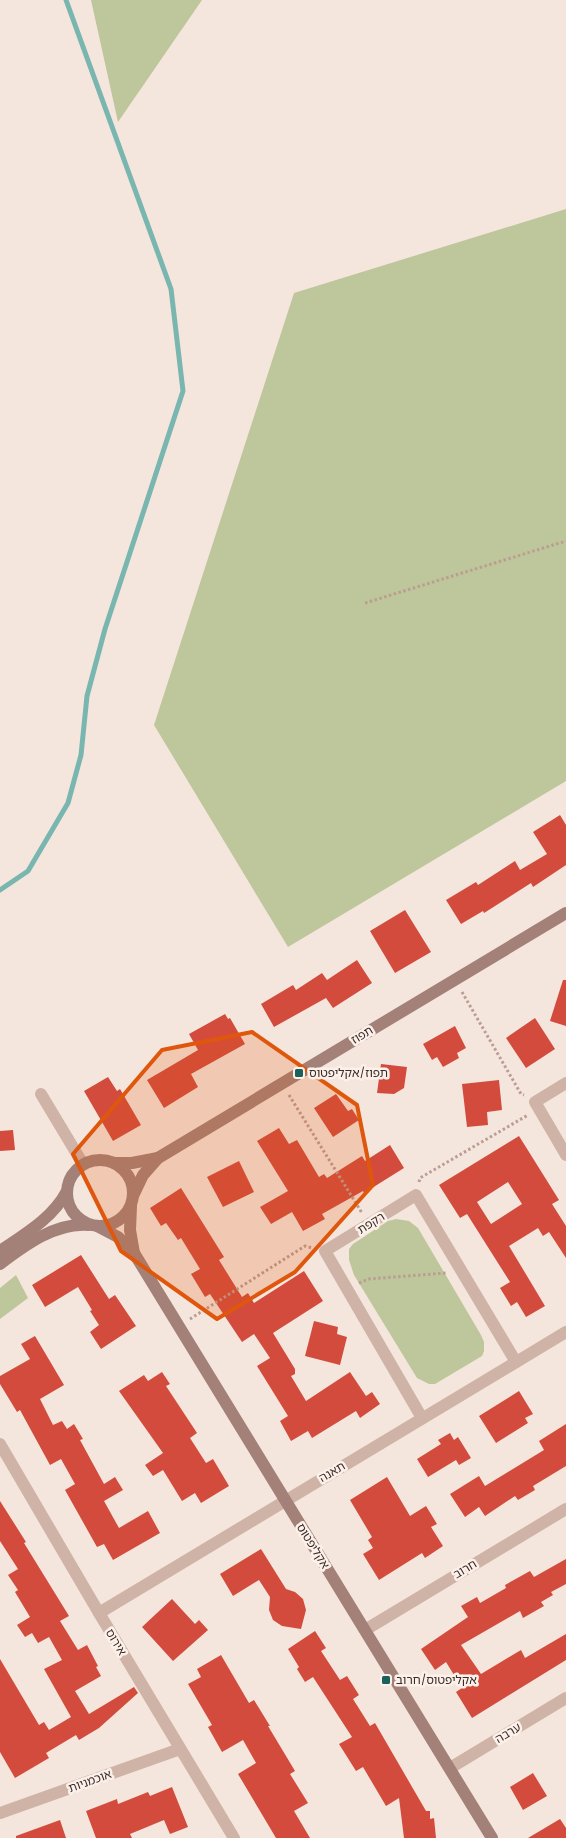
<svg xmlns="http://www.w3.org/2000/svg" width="566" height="1838" viewBox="0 0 566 1838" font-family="'Fira Sans Condensed','Noto Sans Hebrew',sans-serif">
<rect width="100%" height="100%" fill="#f5e6dd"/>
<!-- green -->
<g fill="#bec69b">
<path d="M91 0H202L118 122Z"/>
<path d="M566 209V781L288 947 154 725 294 293Z"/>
<path d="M396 1219 409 1221 418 1228 481 1335 484 1342V1351L482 1356 435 1384H429L417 1378 354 1275 349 1260V1249L353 1244 388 1221Z"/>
<path d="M16 1275 28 1298 0 1319V1288Z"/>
</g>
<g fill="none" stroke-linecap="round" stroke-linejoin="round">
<!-- stream -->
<path stroke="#78b6af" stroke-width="5" d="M0 890 28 871 68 803 81 755 87 696 105 629 183 391 171 289 66 0"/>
</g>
<!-- building -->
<g fill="#d34b3d" fill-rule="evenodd">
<path d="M560 815 566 825V865L533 887 531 883 484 913 483 911 461 924 446 900 476 882 478 885 515 861 520 870 547 854 533 832Z"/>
<path d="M405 910 431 952 395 973 370 931Z"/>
<path d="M357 960 372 983 333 1008 326 998 274 1027 261 1004 293 985 296 990 322 973 327 980Z"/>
<path d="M563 980H566V1026L550 1021Z"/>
<path d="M225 1014 228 1019 230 1018 245 1044 191 1074 198 1087 164 1108 147 1080 198 1050 189 1034Z"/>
<path d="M535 1018 555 1049 526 1068 506 1038Z"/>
<path d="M455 1026 466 1048 457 1053 459 1058 443 1067 437 1057 432 1060 423 1044Z"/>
<path d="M381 1064 407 1067 404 1088 394 1094 377 1093Z"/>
<path d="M108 1077 117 1091 120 1089 141 1125 113 1141 84 1091Z"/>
<path d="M499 1080 502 1110 487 1112 488 1125 467 1127 462 1084Z"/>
<path d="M336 1094 348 1111 352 1109 359 1120 333 1137 314 1108Z"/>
<path d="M279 1128 289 1144 297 1140 319 1177 324 1174 327 1178 362 1156 365 1161 390 1145 404 1168 364 1193 363 1191 322 1214 325 1219 303 1231 292 1212 271 1224 260 1207 288 1191 257 1141Z"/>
<path d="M13 1130 15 1150 0 1151V1131Z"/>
<path d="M519 1136 559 1200 552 1204 566 1226V1258L549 1232 543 1236 538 1228 509 1246 545 1306 526 1317 517 1302 511 1306 500 1288 510 1282 467 1214 460 1218 439 1185ZM508 1182 522 1204 491 1224 477 1202Z"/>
<path d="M239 1161 254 1192 223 1207 207 1177Z"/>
<path d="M181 1188 224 1257 219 1260 242 1297 248 1293 254 1303 304 1271 323 1301 273 1333 295 1369V1374L291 1376 306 1401 350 1372 366 1396 372 1392 380 1404 360 1418 356 1411 312 1438 308 1431 291 1441 280 1421 288 1416 257 1366 270 1358 254 1334 242 1342 210 1294 205 1297 191 1274 200 1269 181 1238 178 1240 166 1223 161 1226 150 1208Z"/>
<path d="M81 1255 109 1299 115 1295 136 1326 101 1349 90 1332 99 1325 90 1311 92 1310 78 1287 45 1307 32 1285Z"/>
<path d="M314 1321 338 1327 337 1334 347 1337 340 1365 305 1356Z"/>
<path d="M35 1336 64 1385 40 1399 53 1425 62 1421 67 1429 74 1424 83 1439 80 1440 104 1484 115 1477 123 1490 104 1501 119 1528 148 1511 160 1533 113 1560 104 1544 97 1547 65 1490 75 1484 61 1459 50 1465 20 1410 17 1412 0 1384V1376L30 1359 21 1344Z"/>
<path d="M162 1372 170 1384 166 1386 197 1433 190 1438 206 1463 213 1459 229 1486 201 1503 195 1493 182 1501 163 1470 153 1476 145 1465 163 1453 119 1391 144 1375 148 1381Z"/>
<path d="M519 1391 533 1414 525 1418 528 1423 496 1443 479 1416Z"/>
<path d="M566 1424V1466L533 1486 535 1490 518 1500 515 1496 485 1516 479 1507 465 1517 450 1494 479 1476 485 1486 544 1450 539 1441Z"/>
<path d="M450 1433 454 1440 458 1437 471 1458 459 1465 456 1460 428 1477 417 1459 441 1444 438 1440Z"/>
<path d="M387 1477 410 1516 426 1506 437 1524 431 1527 443 1546 425 1558 422 1553 379 1580 363 1554 373 1548 368 1540 372 1537 350 1500Z"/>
<path d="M0 1501 26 1542 24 1543 69 1616 60 1621 78 1650 87 1645 98 1666 96 1667 101 1676 75 1691 89 1714 134 1687 138 1693 99 1728 79 1740 76 1735 46 1753 49 1758 15 1778 0 1752V1659L39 1725 44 1722 49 1730 71 1717 44 1669 62 1660 49 1637 38 1643 32 1633 25 1637 17 1625 30 1617 15 1592 18 1590 8 1575 18 1569 0 1541Z"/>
<path d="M261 1549 286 1589 295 1592 303 1599 306 1610 301 1629 282 1626 273 1620 269 1610 270 1597 259 1580 233 1596 220 1574Z"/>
<path d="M566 1559V1584L551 1592 553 1595 541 1602 544 1606 523 1618 520 1611 461 1645 481 1674 521 1650 525 1658 566 1634V1660L472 1718 456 1692 462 1688 446 1662 435 1670 421 1649 468 1617 461 1606 477 1597 480 1603 506 1588 505 1585 530 1571 534 1577Z"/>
<path d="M172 1599 195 1624 199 1620 208 1630 173 1661 142 1627Z"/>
<path d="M315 1631 326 1648 321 1651 340 1680 347 1676 359 1695 353 1699 370 1726 375 1723 426 1811H430V1819L434 1818 436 1838H404L399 1798 386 1806 363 1767 356 1771 339 1744 352 1737 313 1677 305 1682 297 1669 299 1667 288 1649Z"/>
<path d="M221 1655 249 1703 254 1700 270 1726H268L295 1771 290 1774 308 1803 294 1811 310 1838H276L238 1774 256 1763 243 1740 222 1752 208 1727 212 1725 188 1684 201 1677 197 1669Z"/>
<path d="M533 1773 547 1796 523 1810 510 1787Z"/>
<path d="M172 1787 188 1827 170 1834 164 1820 130 1834 132 1838H96L86 1811 117 1799 118 1804 148 1792 150 1796Z"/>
<path d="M560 1819 566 1828V1838H528Z"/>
<path d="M60 1820 66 1838H16V1836Z"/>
</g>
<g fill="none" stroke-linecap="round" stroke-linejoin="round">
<!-- path -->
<g stroke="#bb9d91" stroke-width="3" stroke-dasharray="2.5 2.5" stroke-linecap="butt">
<path d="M365 603 566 541"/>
<path d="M462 992 521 1094 524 1095"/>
<path d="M289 1095 362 1213"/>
<path d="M419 1182 420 1178 528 1115"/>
<path d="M359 1283 369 1279 446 1273"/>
<path d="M190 1319 305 1246 312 1248"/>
</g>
<!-- street -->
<g stroke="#cfb3a7" stroke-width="12">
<path d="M566 1083 535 1102 566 1155"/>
<path d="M41 1094 83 1164"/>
<path d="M422 1418 325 1251 416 1195 516 1362"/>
<path d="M0 1444 99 1613 234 1838"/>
<path d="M99 1613 566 1332"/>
<path d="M365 1630 566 1509"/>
<path d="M450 1768 566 1698"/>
<path d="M0 1813 180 1749"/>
</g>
<!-- secondary -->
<g stroke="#a38178" stroke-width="12">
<circle cx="100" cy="1193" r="33"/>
<path d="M114 1163H132L158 1158"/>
<path d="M133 1196 143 1175 158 1158 566 913"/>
<path d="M131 1206 130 1230 134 1253"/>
<path d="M97 1226 118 1237 134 1253 492 1838"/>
<path d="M0 1251C25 1234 53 1218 67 1191"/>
<path d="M0 1264C25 1245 56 1222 89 1225"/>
</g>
</g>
<!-- marked area -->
<path fill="#df570d" fill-opacity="0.2" stroke="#df570d" stroke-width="4" stroke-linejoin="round" d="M252 1032 357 1105 373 1185 295 1272 217 1319 121 1251 73 1154 162 1050Z"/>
<!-- markers -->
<g fill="#18615c" stroke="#fcf1ea" stroke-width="2">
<rect x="294" y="1068" width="10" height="10" rx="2.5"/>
<rect x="381" y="1675" width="10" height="10" rx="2.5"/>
</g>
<g text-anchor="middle" stroke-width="5" stroke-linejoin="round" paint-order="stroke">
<!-- street labels -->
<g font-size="12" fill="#3b2b28" stroke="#fcf1ea">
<text transform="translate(362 1035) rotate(-31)" y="4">תפוז</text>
<text transform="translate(371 1223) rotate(-32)" y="4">רקפת</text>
<text transform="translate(332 1472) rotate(-31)" y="4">תאנה</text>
<text transform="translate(313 1546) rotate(58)" y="4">אקליפטוס</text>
<text transform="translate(465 1569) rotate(-31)" y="4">חרוב</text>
<text transform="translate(116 1642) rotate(59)" y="4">אירוס</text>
<text transform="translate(508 1733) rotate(-31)" y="4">ערבה</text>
<text transform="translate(90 1781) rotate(-20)" y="4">אוכמניות</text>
</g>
<!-- poi labels -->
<g font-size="12" fill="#3b2b28" stroke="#fcf1ea" text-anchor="start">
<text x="309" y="1077">תפוז/אקליפטוס</text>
<text x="396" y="1684">אקליפטוס/חרוב</text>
</g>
</g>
</svg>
